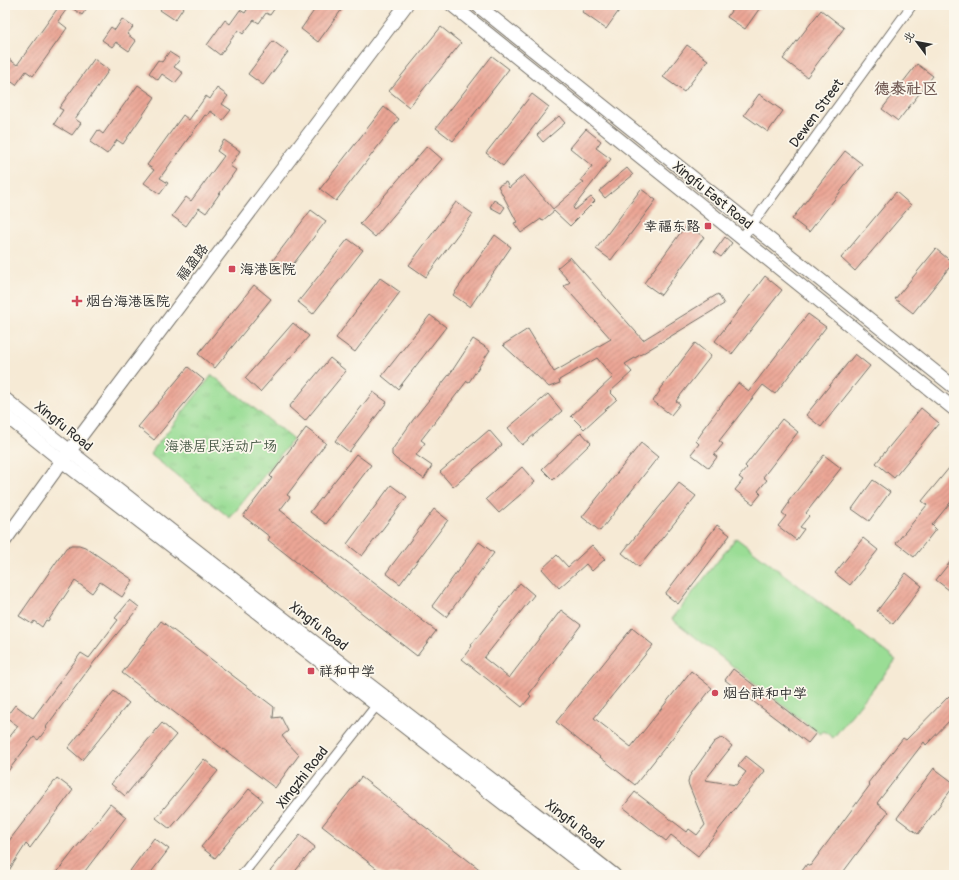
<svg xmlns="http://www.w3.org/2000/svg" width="959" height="880" viewBox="0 0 959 880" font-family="Pangolin,'LXGW WenKai TC',sans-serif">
<defs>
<pattern id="park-tufts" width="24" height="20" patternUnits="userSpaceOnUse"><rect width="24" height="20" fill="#9add95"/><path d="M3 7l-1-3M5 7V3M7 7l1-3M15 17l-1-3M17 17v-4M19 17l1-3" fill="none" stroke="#85be81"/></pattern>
<pattern id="building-hatch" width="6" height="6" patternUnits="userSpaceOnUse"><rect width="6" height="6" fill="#eba695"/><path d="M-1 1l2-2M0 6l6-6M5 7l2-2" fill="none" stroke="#bf877a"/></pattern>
</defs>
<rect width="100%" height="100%" fill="#fbf7ec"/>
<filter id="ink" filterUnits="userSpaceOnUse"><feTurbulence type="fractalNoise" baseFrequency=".025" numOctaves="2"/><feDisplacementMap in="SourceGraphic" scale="8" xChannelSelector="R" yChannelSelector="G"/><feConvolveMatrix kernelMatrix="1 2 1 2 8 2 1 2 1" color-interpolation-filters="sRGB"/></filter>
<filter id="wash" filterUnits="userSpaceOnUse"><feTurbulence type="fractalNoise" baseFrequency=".012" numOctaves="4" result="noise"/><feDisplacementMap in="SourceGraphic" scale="16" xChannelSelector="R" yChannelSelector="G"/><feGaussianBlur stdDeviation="0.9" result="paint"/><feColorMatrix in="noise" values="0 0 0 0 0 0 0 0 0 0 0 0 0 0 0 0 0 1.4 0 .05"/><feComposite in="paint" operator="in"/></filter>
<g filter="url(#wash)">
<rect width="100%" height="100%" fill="#f6ead5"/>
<!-- green -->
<path fill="#9add95" stroke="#628460" d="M736 538 896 660 833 738 824 731 820 734 672 619Z"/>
<!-- park -->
<path fill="url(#park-tufts)" stroke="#628460" d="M212 375 293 439 230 518 150 454Z"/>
<g id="blocks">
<!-- building -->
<g fill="url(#building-hatch)">
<path d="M60 5H89L82 15 69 6 58 21 67 28 33 76 26 71 16 85 5 77V65L9 59 17 65Z"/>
<path d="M163 5H185L175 20 160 10Z"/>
<path d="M250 5H277L270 15 266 13 259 23 254 20 243 34 238 30 220 55 207 45 225 20 230 24 240 10 245 13Z"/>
<path d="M318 5H345L318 42 301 29Z"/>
<path d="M587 5H623L606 29 582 12Z"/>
<path d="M735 5H762L745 29 727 17Z"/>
<path d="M821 10 844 28 807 77 783 59Z"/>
<path d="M122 19 133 27 127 34 136 41 129 51 116 42 112 47 102 40 111 27 115 30Z"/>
<path d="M441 27 461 43 409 107 389 91Z"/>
<path d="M273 41 288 52 263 85 248 74Z"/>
<path d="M687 45 708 60 684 92 663 77Z"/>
<path d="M169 52 180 59 174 67 183 73 175 83 162 74 158 80 149 73 158 60 162 62Z"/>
<path d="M492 56 509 69 453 141 436 128Z"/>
<path d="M94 59 109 70 75 119 81 123 72 135 54 124 63 110 59 108Z"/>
<path d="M917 64 933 76 898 121 882 109Z"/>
<path d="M138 85 155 97 123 144 117 140 107 154 90 142 98 130 103 134Z"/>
<path d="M217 88 228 96 222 104 231 110 223 120 210 111 207 116 205 115 160 178 168 183 160 194 144 183 154 170 147 165 183 115 189 120 206 96 210 99Z"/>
<path d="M532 94 549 107 503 166 486 153Z"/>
<path d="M759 94 783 111 768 132 744 115Z"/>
<path d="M384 107 399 119 336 201 320 189Z"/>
<path d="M559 116 565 123 543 142 537 135Z"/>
<path d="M586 129 601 141 596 148 611 159 573 208 575 210 591 197 595 201 570 226 554 211 542 221 541 219 521 233 514 223 517 222 498 186 506 182 509 188 524 175 553 209 584 182 581 180 592 166 570 148Z"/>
<path d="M224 140 240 151 230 166 236 170 206 213 199 208 186 226 172 216 186 197 191 201 224 156 217 151Z"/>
<path d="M427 146 442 159 375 237 360 224Z"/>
<path d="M845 151 862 164 809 232 792 219Z"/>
<path d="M627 168 633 175 605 198 599 191Z"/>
<path d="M641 189 656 200 611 260 596 249Z"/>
<path d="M896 192 911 205 855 271 841 258Z"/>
<path d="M494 200 505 207 501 213 490 207Z"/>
<path d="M456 202 473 214 426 277 409 265Z"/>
<path d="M311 210 326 221 288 271 273 260Z"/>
<path d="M686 225 704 237 661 295 644 283Z"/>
<path d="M495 235 511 247 470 307 453 295Z"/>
<path d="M725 237 732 243 721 257 714 252Z"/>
<path d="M348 239 363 250 313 314 298 302Z"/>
<path d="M936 249 953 263 913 313 895 299Z"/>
<path d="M570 257 643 340 718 294 724 304 625 364 632 372 610 392 617 399 584 429 571 416 613 377 597 358 559 380 560 383 549 387 503 345 528 329 554 372 611 339 564 286 570 282 557 268Z"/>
<path d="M765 276 782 290 732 354 715 341Z"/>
<path d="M380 278 400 292 355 352 336 338Z"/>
<path d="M254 285 271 299 215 368 198 354Z"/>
<path d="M808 314 826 327 775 394 763 385 719 441 723 444 714 455 717 457 709 468 691 454 699 444 696 441 703 431 702 430 738 383 749 391Z"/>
<path d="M430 315 446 327 398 389 382 376Z"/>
<path d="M293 323 309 336 260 392 245 378Z"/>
<path d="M473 339 490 350 469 382 467 381 421 440 425 443 416 455 432 466 424 479 396 459 392 455V450L413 420 452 371Z"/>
<path d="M695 343 711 356 676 401 680 404 671 415 653 401 660 391 659 390Z"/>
<path d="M855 354 870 366 821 427 806 415Z"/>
<path d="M330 358 346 371 305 421 289 407Z"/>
<path d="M188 367 204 380 154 440 138 427Z"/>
<path d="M373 392 387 402 349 452 335 441Z"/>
<path d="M548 394 562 411 522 445 508 428Z"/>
<path d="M921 408 939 423 894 478 876 463Z"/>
<path d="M782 419 798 432 763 477 767 480 758 491 761 494 753 504 735 490 743 480 739 477 747 468 745 466Z"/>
<path d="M306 428 326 443 287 495 290 497 280 510 436 631 417 656 268 540 270 537 243 516 272 478 270 476Z"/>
<path d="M489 430 502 445 453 487 440 472Z"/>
<path d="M581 432 591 443 553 480 542 469Z"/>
<path d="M641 443 658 457 600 531 582 517Z"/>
<path d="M356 454 371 465 326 524 310 512Z"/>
<path d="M824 455 841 468 806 513 809 516 800 527 804 529 796 540 778 526 786 516 782 513 789 503 788 502Z"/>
<path d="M954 462V498L932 525 936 529 914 557 896 543 927 505 922 501Z"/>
<path d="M522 467 535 482 499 513 486 499Z"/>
<path d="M873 480 890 492 869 521 852 509Z"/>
<path d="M679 483 696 496 639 567 622 553Z"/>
<path d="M391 485 407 497 362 556 347 544Z"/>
<path d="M434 509 448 520 400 584 386 573Z"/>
<path d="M717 525 730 535 678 604 665 594Z"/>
<path d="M863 538 878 550 850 585 835 573Z"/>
<path d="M479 542 494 553 446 617 432 606Z"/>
<path d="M71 545H79L85 547 133 580 122 597 100 582 92 593 75 581 48 621 46 620 42 627 34 621 32 624 19 616 66 548Z"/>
<path d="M592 545 605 559 592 571 586 564 559 588 542 569 557 555 568 567Z"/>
<path d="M954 557V594L936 580Z"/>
<path d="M906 573 922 586 893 624 877 611Z"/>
<path d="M520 583 534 595 484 658 509 678 561 610 581 625 529 694 531 696 522 707 462 659 472 646 471 645Z"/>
<path d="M130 600 139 607 94 662 46 727 47 728 38 740 34 737 5 775V743L18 726 6 717 15 705 33 718 81 653 89 658 118 620 115 618Z"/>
<path d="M161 621 274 707 273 718 281 717 288 731 282 736 287 742 299 755 275 788 122 673Z"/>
<path d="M632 628 653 645 594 718 631 747 691 671 712 688 635 785 556 722Z"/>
<path d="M733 669 816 733 808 743 725 680Z"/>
<path d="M114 691 129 703 82 760 68 748Z"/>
<path d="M949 696 954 701V716L926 745 924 742 877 803 888 812 841 875H799L807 864 810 866 870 785 868 783 903 738 906 740Z"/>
<path d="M162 723 176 735 125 796 111 784Z"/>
<path d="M721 738 724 739 732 746 705 780 736 785 746 772 738 766 746 756 765 771 698 856 671 835 666 841 623 807 635 792 687 832 689 829 697 835 705 825 688 783 689 777 714 742Z"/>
<path d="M204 759 218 771 170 829 156 818Z"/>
<path d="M934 768 954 783V786L918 834 897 818Z"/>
<path d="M361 777 487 875H385L322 826Z"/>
<path d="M57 778 73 790 30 848 26 844 6 875H5V846Z"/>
<path d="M249 789 263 800 215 858 201 847Z"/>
<path d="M110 804 126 817 82 875H55Z"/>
<path d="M300 835 315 847 292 875H267Z"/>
<path d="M154 838 169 849 149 875H127Z"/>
</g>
</g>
</g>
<g filter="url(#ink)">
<use href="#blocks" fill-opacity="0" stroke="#726e66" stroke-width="1"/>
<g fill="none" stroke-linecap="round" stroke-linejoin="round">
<defs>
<g id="street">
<path d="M742 238 912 5"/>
<path d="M242 875 380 701"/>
</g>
<g id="secondary">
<path d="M452 5 954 409"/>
<path d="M477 5 954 387"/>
<path d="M5 399C205 561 412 716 614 875"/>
<path d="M5 415 62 461 596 875"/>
<path d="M5 540 62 461 406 5"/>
</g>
</defs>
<!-- street casing -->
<use href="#street" stroke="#726e66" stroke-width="11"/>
<!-- secondary casing -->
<use href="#secondary" stroke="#726e66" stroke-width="15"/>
<!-- street -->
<use href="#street" stroke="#fff" stroke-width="9"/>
<!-- secondary -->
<use href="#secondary" stroke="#fff" stroke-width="13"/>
</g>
</g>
<!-- markers -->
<g fill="#d1495b" stroke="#fbf7ec" stroke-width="1.5">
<rect x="704" y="222" width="8" height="8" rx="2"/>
<rect x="228" y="265" width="8" height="8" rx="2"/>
<path d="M75 295h4v4h4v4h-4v4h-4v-4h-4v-4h4z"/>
<rect x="307" y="667" width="8" height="8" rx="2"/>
<circle cx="715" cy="693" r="4"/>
</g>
<g text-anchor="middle" stroke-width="3.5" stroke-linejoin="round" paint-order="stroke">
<!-- street labels -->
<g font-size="14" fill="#2b2b2b" stroke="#fbf7ec">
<text transform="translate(816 113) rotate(-54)" y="5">Dewen Street</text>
<text transform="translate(713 195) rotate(39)" y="5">Xingfu East Road</text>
<text transform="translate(192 262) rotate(-53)" y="5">福盈路</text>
<text transform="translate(64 426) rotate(39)" y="5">Xingfu Road</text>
<text transform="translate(319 626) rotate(38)" y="5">Xingfu Road</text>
<text transform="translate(302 777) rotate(-52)" y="5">Xingzhi Road</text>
<text transform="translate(575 824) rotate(38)" y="5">Xingfu Road</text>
</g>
<!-- poi labels -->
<g font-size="14" fill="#2b2b2b" stroke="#fbf7ec" text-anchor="start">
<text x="700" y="231" text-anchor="end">幸福东路</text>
<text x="240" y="274">海港医院</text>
<text x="86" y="306">烟台海港医院</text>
<text x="319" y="676">祥和中学</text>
<text x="723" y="698">烟台祥和中学</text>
</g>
<!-- park labels -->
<g font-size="14" fill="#475846" stroke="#fbf7ec">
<text x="221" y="451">海港居民活动广场</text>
</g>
<!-- quarter labels -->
<g font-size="16" font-weight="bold" fill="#6e5650" stroke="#fbf7ec">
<text x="906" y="94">德泰社区</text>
</g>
</g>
<!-- margin -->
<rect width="959" height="880" fill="none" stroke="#fbf7ec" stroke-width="20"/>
<!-- north arrow -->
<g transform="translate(917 42) rotate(302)" stroke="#fbf7ec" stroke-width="3" paint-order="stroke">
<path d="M0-3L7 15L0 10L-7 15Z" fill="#2b2b2b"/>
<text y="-6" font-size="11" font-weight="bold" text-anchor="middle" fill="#2b2b2b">北</text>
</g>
</svg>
